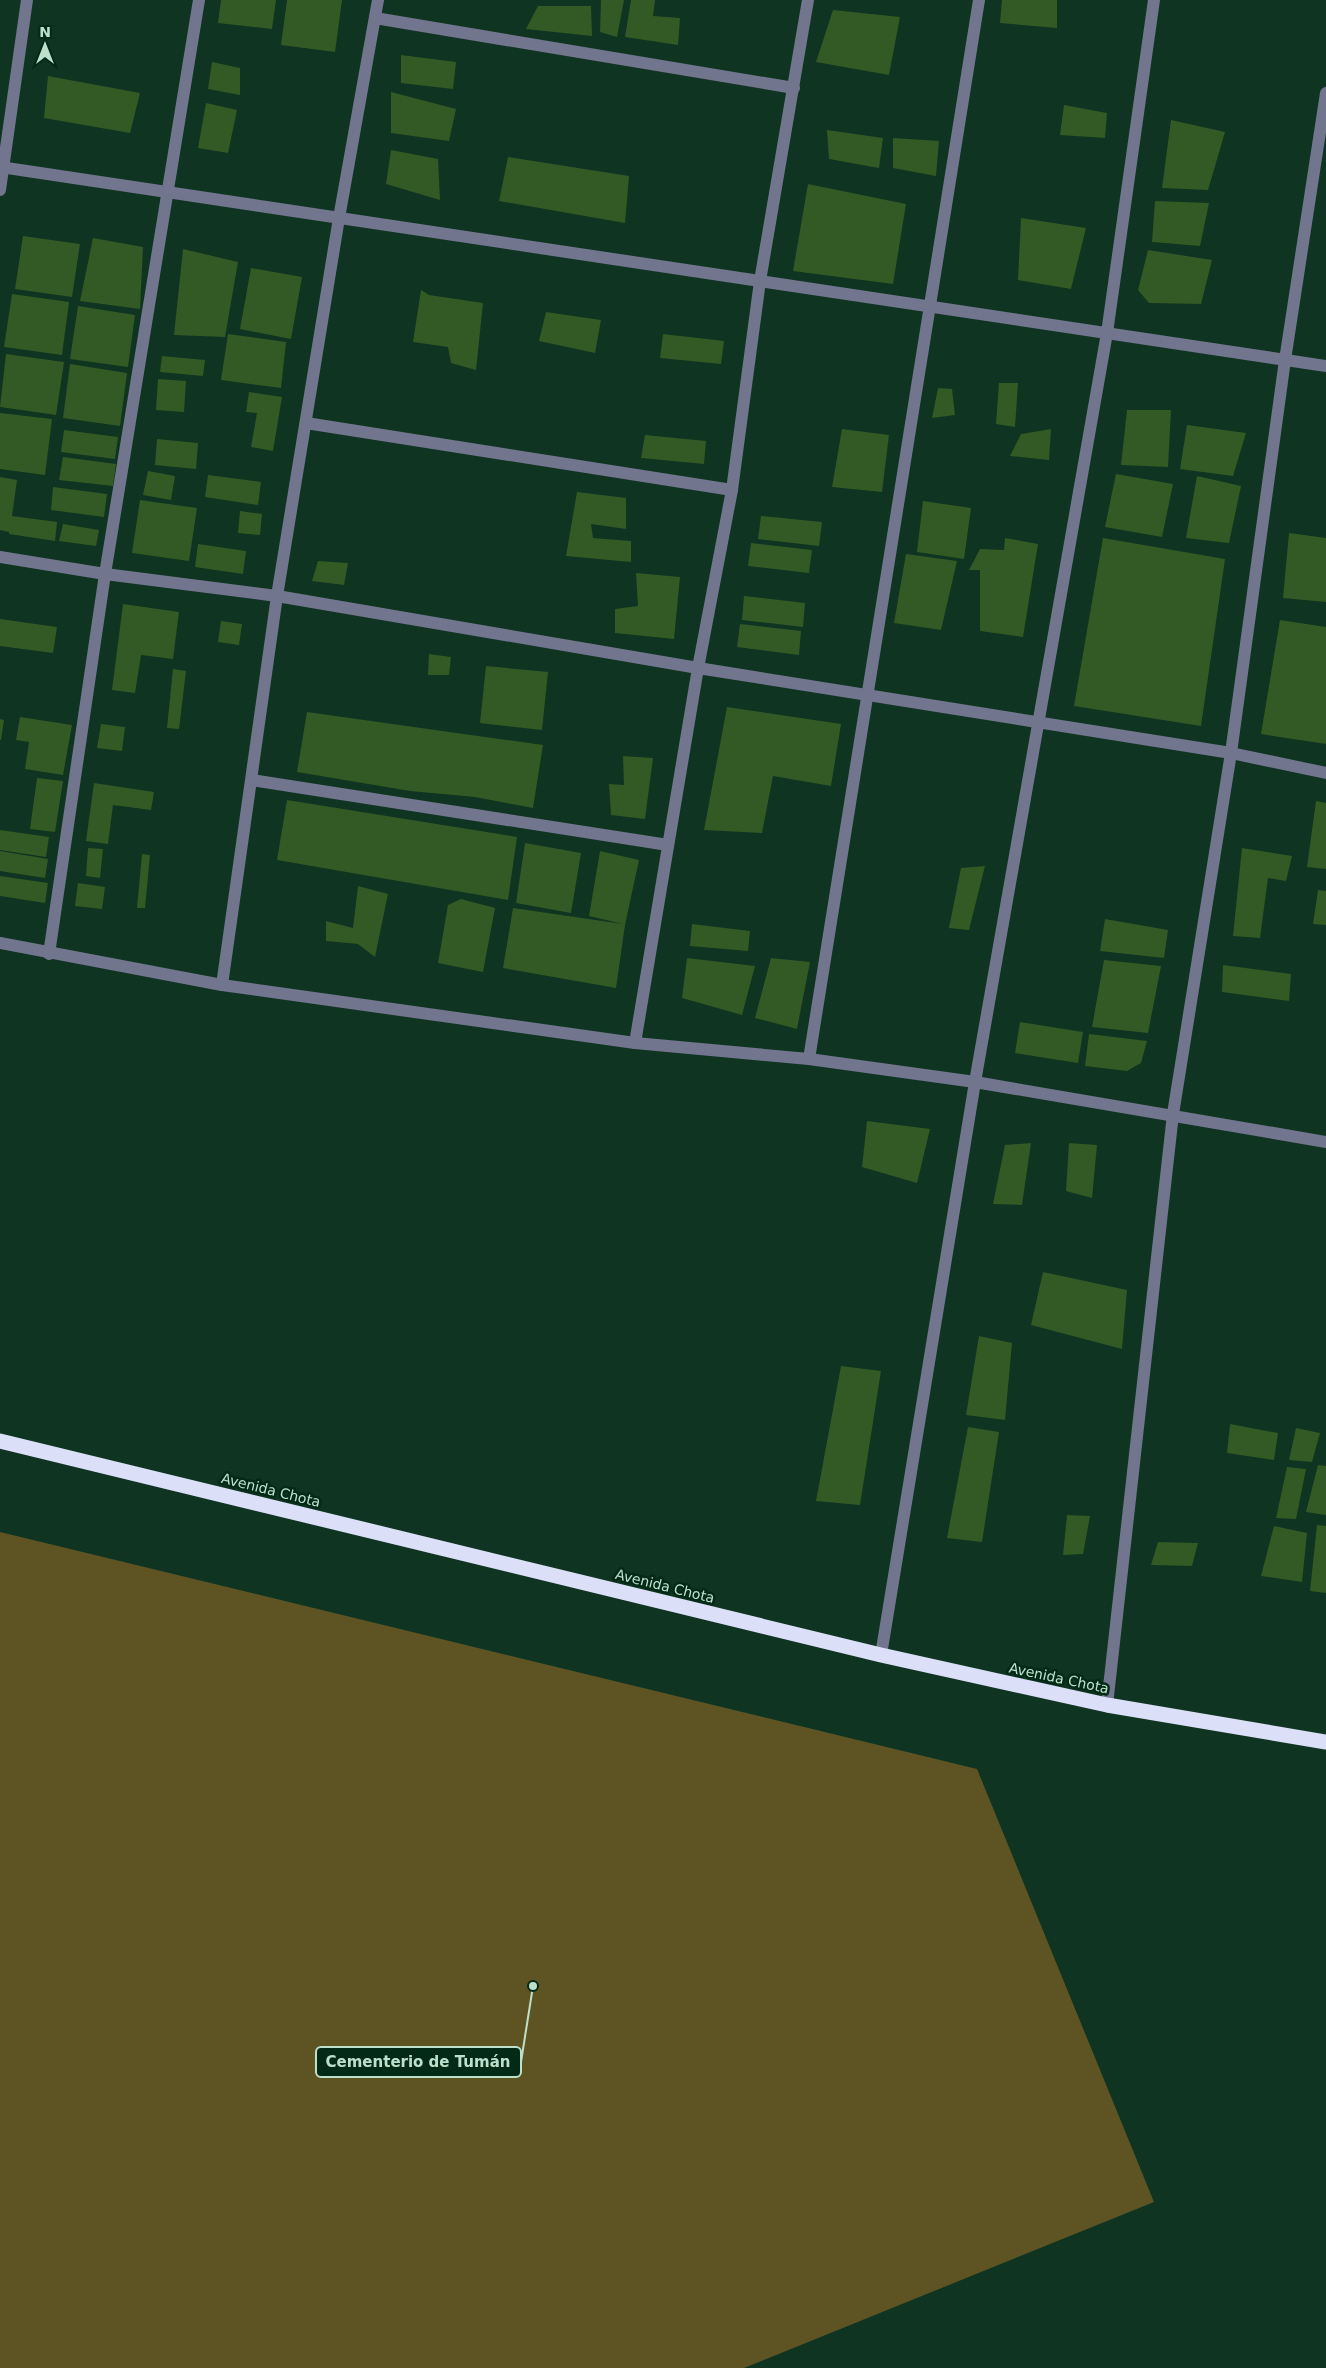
<svg xmlns="http://www.w3.org/2000/svg" width="1326" height="2368" viewBox="0 0 1326 2368" font-family="'DejaVu Sans',sans-serif">
<rect width="100%" height="100%" fill="#0f3421"/>
<!-- green -->
<path fill="#5e5423" d="M0 1532 977 1769 1154 2202 744 2368H0Z"/>
<!-- building -->
<g fill="#335924">
<path d="M221 0H276L272 29 218 23Z"/>
<path d="M287 0H342L335 52 281 45Z"/>
<path d="M601 0H624L617 37 600 32Z"/>
<path d="M631 0H655L653 16 680 18 678 45 625 37Z"/>
<path d="M1002 0H1057V28L1000 23Z"/>
<path d="M538 6H591L592 36 526 29Z"/>
<path d="M833 10 900 17 889 75 816 62Z"/>
<path d="M401 55 456 62 453 89 401 83Z"/>
<path d="M212 62 240 68V95L208 89Z"/>
<path d="M48 76 140 93 130 133 44 118Z"/>
<path d="M391 92 456 109 449 141 391 133Z"/>
<path d="M206 103 237 110 228 153 198 148Z"/>
<path d="M1064 105 1107 113 1105 138 1060 135Z"/>
<path d="M1171 120 1225 132 1208 190 1162 188Z"/>
<path d="M827 130 883 138 879 168 829 159Z"/>
<path d="M893 138 939 141 936 176 893 168Z"/>
<path d="M391 150 438 159 440 200 386 184Z"/>
<path d="M508 157 629 176 625 223 499 201Z"/>
<path d="M808 184 906 204 893 284 793 271Z"/>
<path d="M1155 201 1209 203 1200 246 1152 242Z"/>
<path d="M1021 218 1086 228 1071 289 1018 280Z"/>
<path d="M23 236 80 244 72 297 15 289Z"/>
<path d="M93 238 143 247 140 309 80 301Z"/>
<path d="M183 249 238 262 225 337 174 335Z"/>
<path d="M1148 250 1212 260 1201 304 1149 303 1138 290Z"/>
<path d="M251 268 302 277 291 339 240 329Z"/>
<path d="M421 290 429 295 483 303 476 370 451 363 448 347 413 342Z"/>
<path d="M12 294 69 302 62 355 4 347Z"/>
<path d="M78 306 135 315 128 367 70 359Z"/>
<path d="M546 312 601 320 595 353 539 341Z"/>
<path d="M228 334 286 342 281 388 221 380Z"/>
<path d="M663 334 724 341 721 364 660 358Z"/>
<path d="M6 354 64 362 56 415 0 407Z"/>
<path d="M162 356 205 360 203 376 160 372Z"/>
<path d="M70 364 127 373 120 426 63 418Z"/>
<path d="M158 379 186 381 184 412 156 410Z"/>
<path d="M999 383H1018L1015 427 996 424Z"/>
<path d="M938 388 952 389 955 415 932 418Z"/>
<path d="M249 392 282 397 273 451 251 447 257 413 246 412Z"/>
<path d="M1127 410H1171L1168 467 1121 465Z"/>
<path d="M0 413 52 419 45 475 0 469Z"/>
<path d="M1187 425 1246 433 1233 476 1180 469Z"/>
<path d="M842 429 889 435 882 492 832 487Z"/>
<path d="M1051 429 1049 460 1010 456 1021 434Z"/>
<path d="M64 430 118 437 115 459 61 452Z"/>
<path d="M645 435 706 441 704 464 641 458Z"/>
<path d="M157 439 198 443 196 469 155 465Z"/>
<path d="M63 457 116 464 113 486 59 480Z"/>
<path d="M148 471 175 476 171 500 143 495Z"/>
<path d="M1116 474 1173 484 1162 537 1105 527Z"/>
<path d="M208 475 261 482 258 505 205 497Z"/>
<path d="M1197 476 1241 486 1229 543 1186 538Z"/>
<path d="M0 477 17 480 12 516 57 522 55 541 9 534V532L0 530Z"/>
<path d="M53 487 107 494 104 517 51 510Z"/>
<path d="M577 492 626 498V529L591 524 593 538 631 541V562L566 556Z"/>
<path d="M140 500 197 508 189 561 132 553Z"/>
<path d="M923 501 971 508 964 559 917 552Z"/>
<path d="M240 511 262 514 260 535 238 533Z"/>
<path d="M761 516 822 522 819 546 758 539Z"/>
<path d="M63 524 99 530 96 546 59 541Z"/>
<path d="M1289 533 1326 538V602L1283 598Z"/>
<path d="M1005 538 1038 544 1023 637 980 631V570H969L980 549 1004 550Z"/>
<path d="M1103 538 1225 559 1201 726 1074 706Z"/>
<path d="M751 543 812 550 809 573 748 566Z"/>
<path d="M198 544 246 551 243 574 195 567Z"/>
<path d="M906 554 957 561 941 630 894 623Z"/>
<path d="M318 561 348 563 344 585 312 581Z"/>
<path d="M636 573 680 577 674 639 615 633V609L638 606Z"/>
<path d="M744 596 805 603 803 627 742 620Z"/>
<path d="M123 604 179 612 173 659 141 655 135 693 112 690Z"/>
<path d="M0 619 57 627 53 653 0 646Z"/>
<path d="M1280 620 1326 627V744L1261 734Z"/>
<path d="M221 621 242 624 239 645 218 642Z"/>
<path d="M740 624 801 631 799 655 737 647Z"/>
<path d="M429 654 451 657 449 675H428Z"/>
<path d="M486 666 548 672 542 730 480 723Z"/>
<path d="M173 669 186 671 179 729 167 728Z"/>
<path d="M727 707 841 724 831 786 773 776 762 833 704 830Z"/>
<path d="M307 712 543 745 533 808 475 797 410 791 297 772Z"/>
<path d="M20 717 72 725 63 775 25 769 29 742 16 740Z"/>
<path d="M0 719 4 720 1 740H0Z"/>
<path d="M101 724 125 727 122 751 97 748Z"/>
<path d="M623 756 653 758 645 819 611 815 609 784 624 785Z"/>
<path d="M37 778 63 781 55 832 30 829Z"/>
<path d="M94 783 154 792 151 810 113 805 108 844 86 841Z"/>
<path d="M287 800 517 837 508 900 277 860Z"/>
<path d="M1316 801 1326 803V869L1307 867Z"/>
<path d="M0 830 49 837 46 857 0 850Z"/>
<path d="M525 843 581 853 571 913 516 903Z"/>
<path d="M88 848 103 849 100 878 86 876Z"/>
<path d="M1242 848 1292 856 1286 881 1268 878 1260 938 1233 936Z"/>
<path d="M0 851 48 859 45 878 0 871Z"/>
<path d="M600 851 639 860 625 925 616 988 503 968 513 908 623 924 589 916Z"/>
<path d="M142 854 150 855 145 908H137Z"/>
<path d="M985 866 969 930 949 928 961 868Z"/>
<path d="M0 876 48 883 45 903 0 896Z"/>
<path d="M78 883 105 887 102 909 75 906Z"/>
<path d="M358 886 388 894 375 957 358 944 326 941V921L353 928Z"/>
<path d="M1318 890 1326 891V925L1313 924Z"/>
<path d="M461 899 495 908 483 972 438 963 448 905Z"/>
<path d="M1105 919 1168 930 1164 958 1100 951Z"/>
<path d="M692 924 750 931 748 951 690 946Z"/>
<path d="M687 958 755 966 742 1015 682 998Z"/>
<path d="M771 958 810 962 797 1029 755 1018Z"/>
<path d="M1104 960 1161 966 1148 1033 1092 1027Z"/>
<path d="M1223 965 1291 974 1289 1001 1222 992Z"/>
<path d="M1020 1022 1083 1032 1078 1063 1015 1053Z"/>
<path d="M1089 1034 1147 1041 1141 1063 1127 1071 1085 1066Z"/>
<path d="M867 1121 930 1129 917 1183 862 1167Z"/>
<path d="M1031 1143 1022 1205 993 1204 1005 1145Z"/>
<path d="M1069 1143 1097 1145 1092 1198 1066 1191Z"/>
<path d="M1043 1272 1127 1290 1122 1349 1031 1325Z"/>
<path d="M979 1336 1012 1343 1005 1420 966 1415Z"/>
<path d="M841 1366 881 1371 860 1505 816 1501Z"/>
<path d="M1230 1424 1278 1433 1274 1460 1227 1453Z"/>
<path d="M968 1427 999 1432 982 1542 947 1538Z"/>
<path d="M1296 1428 1320 1433 1312 1462 1289 1460Z"/>
<path d="M1318 1465 1326 1466V1515L1306 1512Z"/>
<path d="M1287 1467 1306 1469 1296 1519 1276 1518Z"/>
<path d="M1067 1515 1090 1516 1083 1554 1063 1555Z"/>
<path d="M1317 1525 1326 1526V1593L1310 1591Z"/>
<path d="M1274 1526 1307 1533 1302 1582 1261 1576Z"/>
<path d="M1158 1542 1198 1543 1192 1566 1151 1565Z"/>
</g>
<g fill="none" stroke-linecap="round" stroke-linejoin="round">
<!-- minor -->
<g stroke="#71758d" stroke-width="12">
<path d="M375 18 794 88"/>
<path d="M0 167 1326 366"/>
<path d="M0 190 27 0"/>
<path d="M306 423 732 490"/>
<path d="M0 557 105 574 277 596 698 668 1231 753 1326 773"/>
<path d="M252 780 668 845"/>
<path d="M0 943 222 985 635 1043 809 1059 975 1082 1326 1142"/>
<path d="M49 954 105 574 199 0"/>
<path d="M222 985 277 596 339 218 378 0"/>
<path d="M635 1043 698 668 732 490 760 281 808 0"/>
<path d="M809 1059 979 0"/>
<path d="M881 1655 975 1082 1107 333 1154 0"/>
<path d="M1107 1705 1173 1114 1231 753 1285 360 1326 93"/>
</g>
<!-- highway -->
<path stroke="#dbdff7" stroke-width="15" d="M0 1441 881 1655 1107 1705 1326 1742"/>
</g>
<g text-anchor="middle" stroke-width="5" stroke-linejoin="round" paint-order="stroke">
<!-- street labels -->
<g font-size="14" fill="#bee0cb" stroke="#032a17">
<text transform="translate(271 1490) rotate(14)" y="5">Avenida Chota</text>
<text transform="translate(665 1586) rotate(14)" y="5">Avenida Chota</text>
<text transform="translate(1059 1678) rotate(12)" y="5">Avenida Chota</text>
</g>
</g>
<!-- callouts -->
<path fill="none" stroke="#bee0cb" stroke-width="2" d="M533 1986L521 2062"/>
<circle fill="#bee0cb" stroke="#032a17" stroke-width="2" cx="533" cy="1986" r="5"/>
<rect fill="#032a17" stroke="#bee0cb" stroke-width="2" x="316" y="2047" width="205" height="30" rx="5"/>
<g font-size="15" text-anchor="middle" font-weight="bold" fill="#bee0cb">
<text x="418" y="2067">Cementerio de Tumán</text>
</g>
<!-- north arrow -->
<g transform="translate(45 45)" stroke="#032a17" stroke-width="4" paint-order="stroke">
<path d="M0-4L9 19L0 12L-9 19Z" fill="#bee0cb"/>
<text y="-8" font-size="14" font-weight="bold" text-anchor="middle" fill="#bee0cb">N</text>
</g>
</svg>
